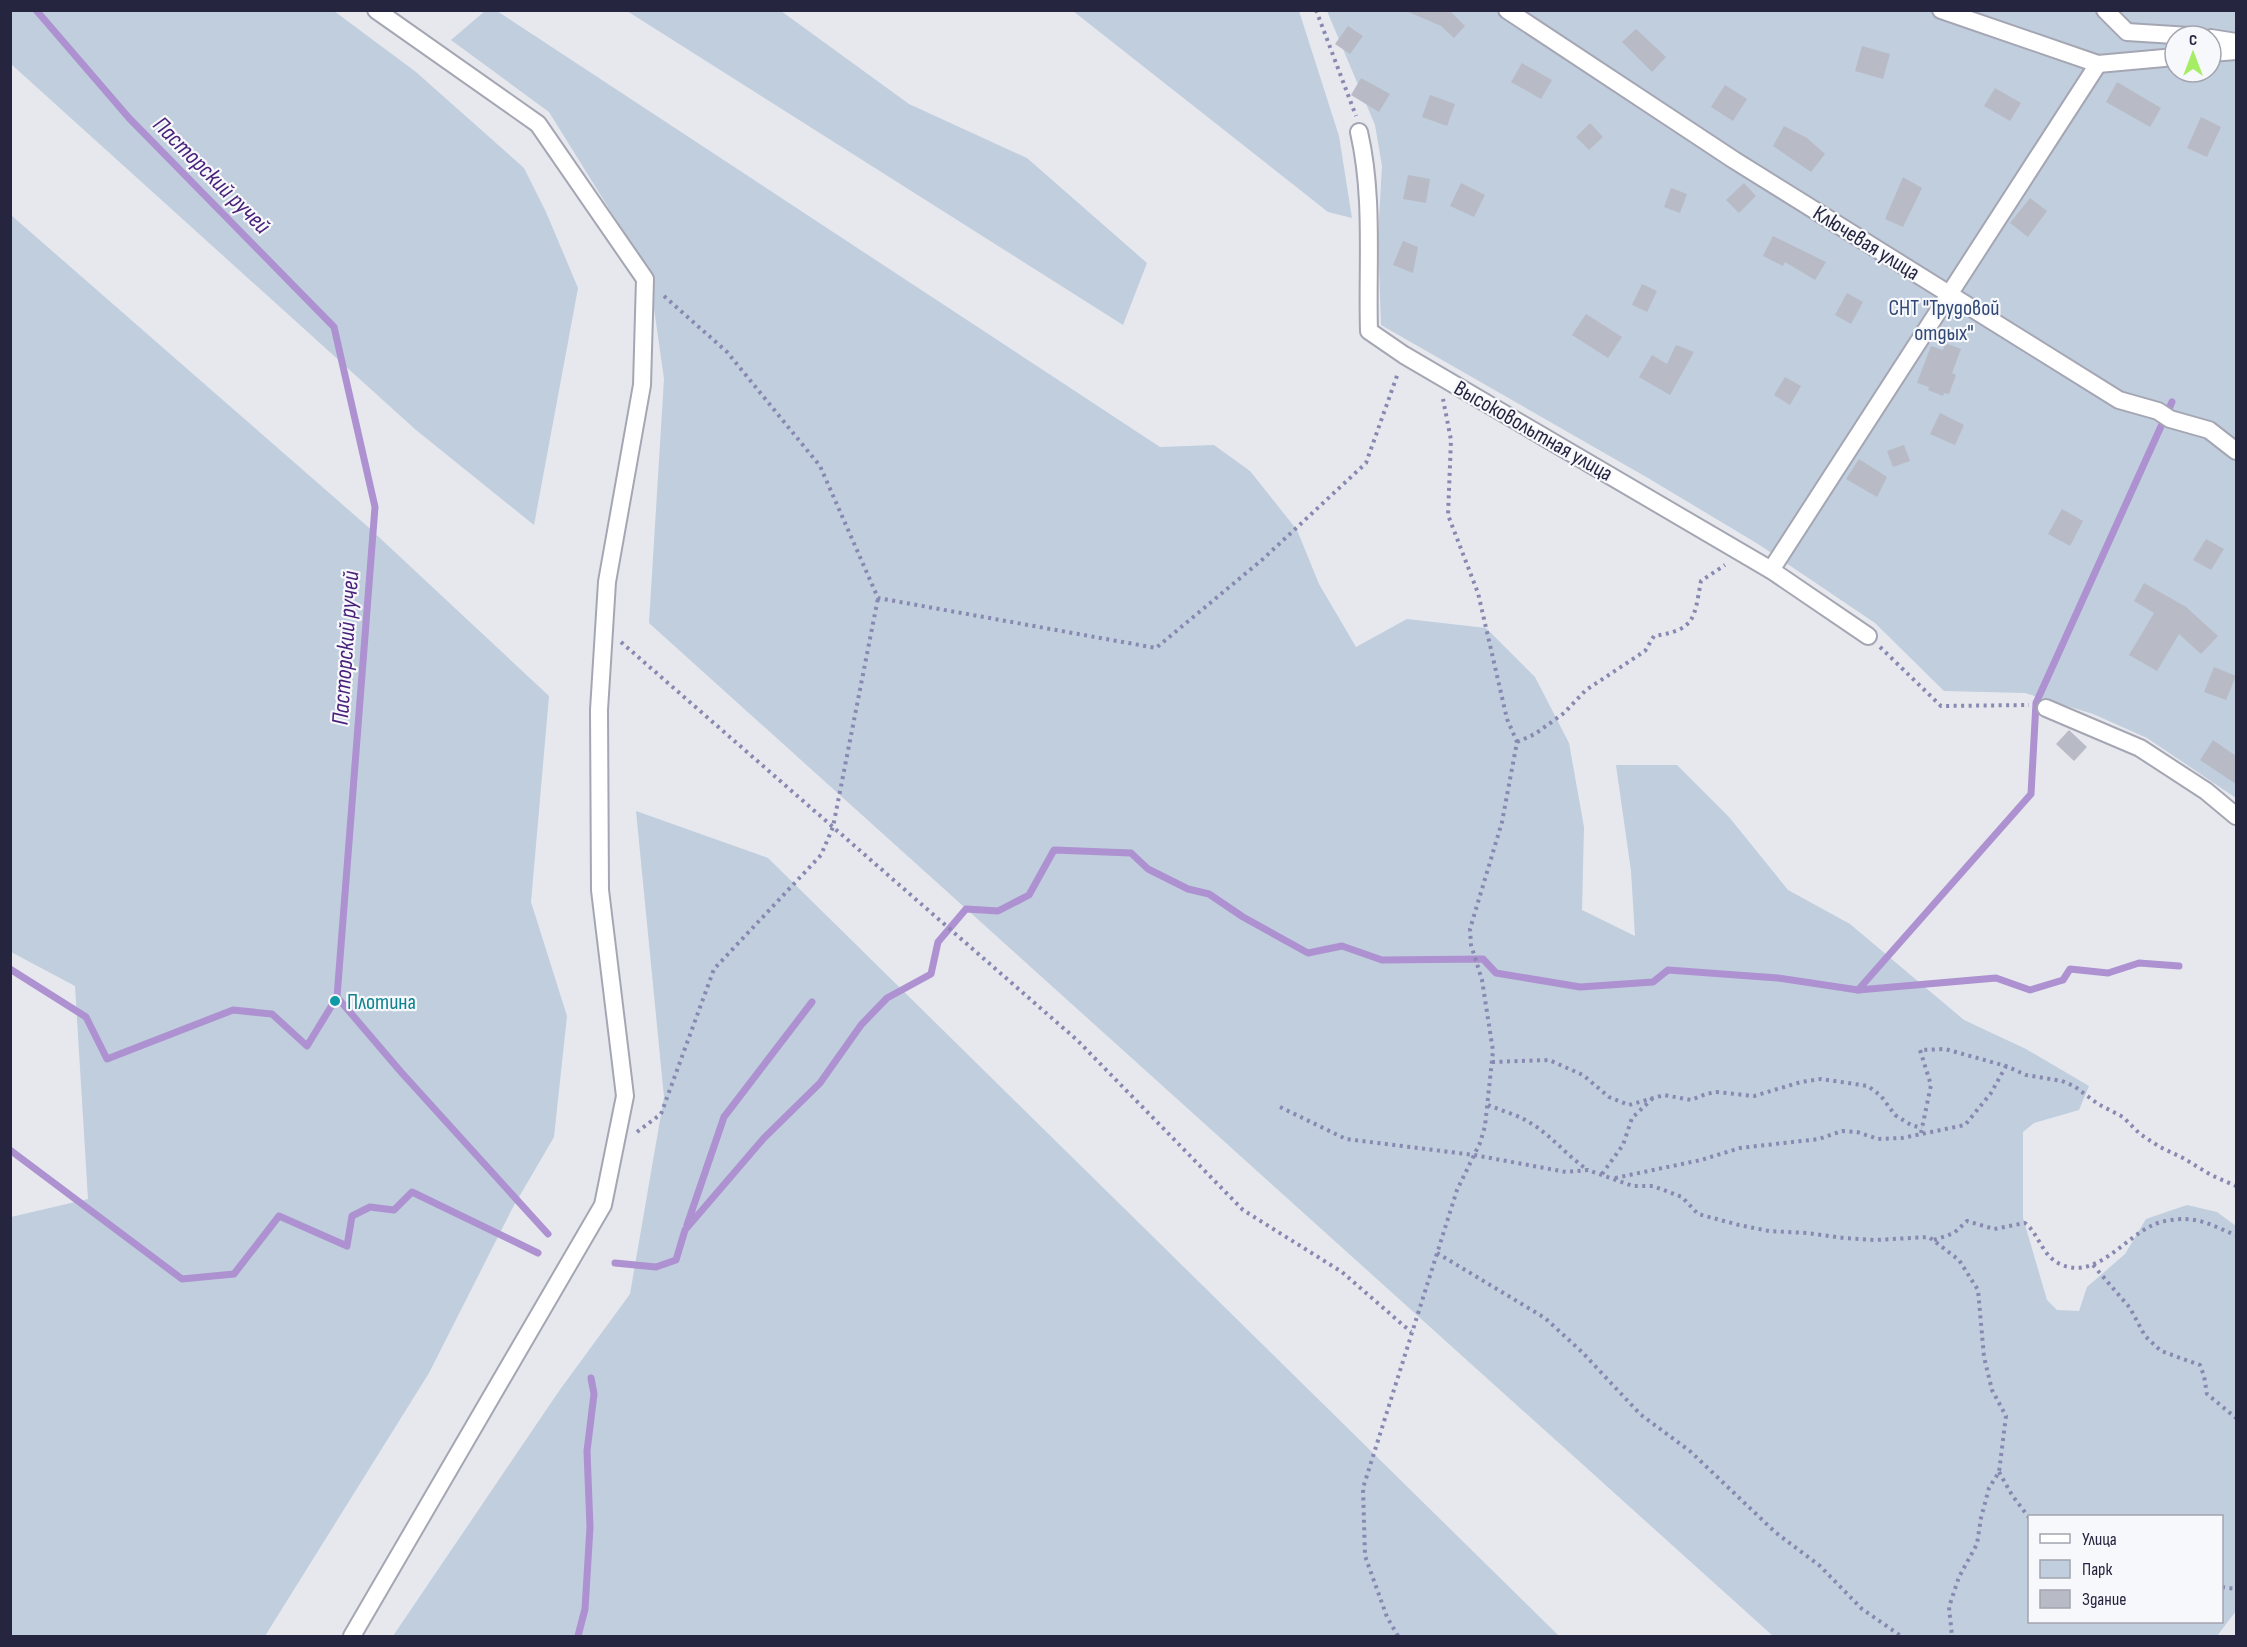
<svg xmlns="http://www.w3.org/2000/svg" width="2247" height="1647" viewBox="0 0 2247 1647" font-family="'Sofia Sans Condensed',sans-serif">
<rect width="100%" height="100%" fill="#e6e8ee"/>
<!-- green -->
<g fill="#c0cede" fill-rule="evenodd">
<path d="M334 11 416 72 524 168 546 212 578 288 534 525 416 430 11 64V11Z"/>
<path d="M485 11H497L1160 447 1214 445 1250 471 1297 530 1319 584 1356 647 1407 619 1486 628 1535 677 1569 743 1584 827 1582 910 1635 936 1631 871 1616 765H1677L1729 817 1788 890 1850 924 1964 1020 2026 1049 2089 1086 2079 1110 2034 1123 2023 1132V1218L2047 1300 2057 1310 2079 1311 2087 1287 2125 1254 2146 1219 2187 1205 2217 1212 2236 1226V1611L2217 1636H1773L649 623 664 379 649 273 549 112 451 40ZM2030 1516H2222V1622H2030Z"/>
<path d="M627 11H781L909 104 1027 158 1147 263 1123 325Z"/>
<path d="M1073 11H1299L1339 136 1352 218 1328 212Z"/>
<path d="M1327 11H2236V798L2147 738 2093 714 2025 693 1944 691 1875 623 1758 544 1648 478 1381 325 1378 237 1382 166 1375 125ZM2175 36H2211V72H2175Z"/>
<path d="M11 215 367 526 549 696 531 902 567 1016 554 1137 512 1209 429 1373 265 1636H11V1217L88 1199 75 986 11 952Z"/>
<path d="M636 811 768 858 1559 1636H393L559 1391 630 1294 664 1097Z"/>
</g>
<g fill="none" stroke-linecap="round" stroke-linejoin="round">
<!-- stream -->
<g stroke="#ad91d0" stroke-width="7">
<path d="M10 969 86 1017 107 1059 233 1010 272 1014 307 1046 337 997 375 507 334 327 129 118 36 10"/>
<path d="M1858 990 1996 978 2030 990 2063 980 2070 969 2108 973 2139 963 2179 966"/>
<path d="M337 997 401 1072 548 1234"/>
<path d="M10 1150 182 1279 234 1274 279 1216 347 1246 352 1216 370 1207 394 1210 412 1192 538 1253"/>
<path d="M687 1225 724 1117 812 1002"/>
<path d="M615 1263 656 1267 676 1260 685 1230 764 1138 820 1083 861 1025 887 998 931 974 938 942 966 909 998 911 1029 895 1054 850 1131 853 1148 869 1188 889 1209 894 1243 917 1308 953 1342 946 1382 960 1483 959 1496 973 1580 987 1653 982 1668 970 1778 978 1858 990 2031 794 2036 703 2172 402"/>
<path d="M578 1636 585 1609 590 1527 587 1451 594 1394 591 1378"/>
</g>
</g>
<!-- building -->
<g fill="#b8bbc6">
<path d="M1404 10H1449L1465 26 1454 38 1441 26Z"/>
<path d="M1348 26 1363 36 1350 54 1335 44Z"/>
<path d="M1636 29 1666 57 1652 72 1622 42Z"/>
<path d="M1862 46 1890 54 1883 79 1855 71Z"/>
<path d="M1522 63 1552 80 1541 99 1511 82Z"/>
<path d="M1361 78 1390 94 1379 112 1351 95Z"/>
<path d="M2117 82 2161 108 2150 127 2106 102Z"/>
<path d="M1725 85 1747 99 1733 121 1711 107Z"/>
<path d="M1995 88 2021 103 2010 121 1984 106Z"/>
<path d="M1430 95 1455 104 1447 126 1422 117Z"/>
<path d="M2201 117 2221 127 2207 157 2187 148Z"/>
<path d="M1590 123 1603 137 1589 150 1576 137Z"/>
<path d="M1784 126 1807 138 1825 154 1811 172 1773 146Z"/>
<path d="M1408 175 1430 179 1426 203 1403 199Z"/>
<path d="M1903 177 1922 188 1903 227 1885 219Z"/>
<path d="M1461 183 1485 195 1474 217 1450 206Z"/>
<path d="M1744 183 1756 196 1739 213 1726 200Z"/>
<path d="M1671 188 1687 194 1680 213 1664 207Z"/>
<path d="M2030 198 2047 211 2028 237 2010 223Z"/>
<path d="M1773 236 1826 262 1815 280 1785 262 1783 266 1763 256Z"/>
<path d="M1403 241 1418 247 1413 273 1393 265Z"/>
<path d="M1642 284 1657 291 1647 312 1632 305Z"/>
<path d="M1847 293 1863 302 1851 324 1835 315Z"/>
<path d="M1586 314 1622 337 1608 358 1572 335Z"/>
<path d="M1945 343 1961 349 1952 373 1956 375 1949 394 1944 393 1943 396 1928 390 1929 387 1917 383 1931 346 1943 350Z"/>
<path d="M1676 345 1694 352 1670 395 1639 377 1652 355 1667 364Z"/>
<path d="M1785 377 1801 386 1790 405 1774 395Z"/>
<path d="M1940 413 1964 425 1955 445 1930 434Z"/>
<path d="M1904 445 1910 461 1893 467 1887 451Z"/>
<path d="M1859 459 1887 477 1877 497 1846 479Z"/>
<path d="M2062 509 2083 521 2070 546 2048 534Z"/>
<path d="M2206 539 2224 549 2211 570 2193 560Z"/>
<path d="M2144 583 2186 607 2218 636 2201 654 2179 634 2157 671 2129 655 2154 613 2134 601Z"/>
<path d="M2214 667 2236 676 2226 700 2204 692Z"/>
<path d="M2069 730 2087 747 2074 761 2056 744Z"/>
<path d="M2213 740 2236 756V784L2200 760Z"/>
</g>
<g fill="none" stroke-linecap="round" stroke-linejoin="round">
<defs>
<g id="minor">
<path d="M1507 10 1734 160 2119 400 2158 411 2170 419 2209 430 2236 451"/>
<path d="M1941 10 2098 64 2175 57"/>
<path d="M2105 10 2127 32 2190 36"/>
<path d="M2211 38 2236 42"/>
<path d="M2211 53 2236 51"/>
<path d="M1359 132C1374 197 1367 265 1369 331L1404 355 1771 570 1868 636"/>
<path d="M1771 570 2098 64"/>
<path d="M2046 708 2140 748 2206 791 2236 816"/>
<path d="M352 1636 603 1205 625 1096 600 890 599 710 607 582 642 385 645 279 538 124 376 10"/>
</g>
</defs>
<!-- minor casing -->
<use href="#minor" stroke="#a5a6b3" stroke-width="20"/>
<!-- path -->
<g stroke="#8889b1" stroke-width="4" stroke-dasharray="3 4.5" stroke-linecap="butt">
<path d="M1316 10 1356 116"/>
<path d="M664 296 727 352 820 466 878 598 1156 648 1263 559 1366 463 1398 373"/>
<path d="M621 642 1077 1040 1243 1210 1342 1272 1411 1332"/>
<path d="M1880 647 1941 706 2029 705"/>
<path d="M1517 742 1535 734 1564 713 1586 690 1645 651 1654 636C1696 630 1694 618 1701 581L1725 565"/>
<path d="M1492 1062 1549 1060 1583 1075 1609 1097 1629 1105 1664 1095 1691 1100 1706 1094 1716 1092 1754 1096 1801 1082 1821 1079 1868 1086 1881 1096 1895 1115 1911 1125 1922 1128"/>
<path d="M1488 1105C1502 1111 1519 1115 1532 1124 1553 1137 1567 1156 1588 1170"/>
<path d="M1280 1107 1346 1139 1474 1155 1566 1172 1588 1170 1633 1186H1653L1682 1197 1698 1214 1739 1225 1769 1231 1807 1233 1844 1238 1875 1240 1929 1237 1959 1260 1978 1290 1984 1357 1992 1390 2006 1416 1999 1472 1989 1488 1981 1518 1977 1544 1959 1577 1949 1607 1952 1636"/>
<path d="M637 1132 661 1114 714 969 821 855 833 827 878 598"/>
<path d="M1921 1133 1931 1085 1920 1050 1945 1049 2006 1066 2026 1075 2062 1081 2074 1086 2098 1104 2123 1117 2140 1134 2160 1147 2183 1158 2211 1175 2236 1186"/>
<path d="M1602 1174 1623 1145 1632 1118 1652 1099"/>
<path d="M1615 1178 1701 1160 1740 1148 1819 1139 1842 1131 1857 1132 1878 1139 1902 1138 1965 1125 1991 1093 2006 1066"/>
<path d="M1934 1240 1954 1233 1967 1221 1994 1229 2025 1223C2039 1234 2042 1256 2060 1264 2095 1281 2124 1238 2153 1225 2161 1221 2175 1219 2184 1219 2204 1219 2219 1229 2236 1235"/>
<path d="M1437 1253 1545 1318 1582 1352 1640 1414 1691 1452 1775 1532 1820 1566 1862 1609 1901 1636"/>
<path d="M2093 1265 2130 1308 2145 1336 2161 1351 2200 1365 2204 1376 2207 1394 2236 1418"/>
<path d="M1999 1472 2012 1495 2030 1519"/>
<path d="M2222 1587 2236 1589"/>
<path d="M1398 1636 1387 1617 1365 1556 1363 1488 1457 1190 1480 1143 1485 1126 1493 1051 1482 980 1471 945 1470 929 1502 822 1517 742 1507 719 1478 593 1448 515 1451 440 1443 399"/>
</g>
<!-- minor -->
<use href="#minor" stroke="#fff" stroke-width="16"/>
</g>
<!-- markers -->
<circle fill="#0f9aa8" stroke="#f7f8fb" stroke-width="2" cx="335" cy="1001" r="6"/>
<g text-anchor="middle" stroke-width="4.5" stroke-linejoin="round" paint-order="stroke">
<!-- street labels -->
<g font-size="22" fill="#262540" stroke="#f7f8fb">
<text transform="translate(1867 242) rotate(32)" y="8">Ключевая улица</text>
<text transform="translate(1534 430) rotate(30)" y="8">Высоковольтная улица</text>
</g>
<!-- park labels -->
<g font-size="22" fill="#314876" stroke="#f7f8fb">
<text x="1944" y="315">СНТ "Трудовой<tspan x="1944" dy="25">отдых"</tspan></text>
</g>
<!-- culture labels -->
<g font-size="22" fill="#0d838f" stroke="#f7f8fb" text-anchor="start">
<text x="347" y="1009">Плотина</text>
</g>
<!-- water labels -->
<g font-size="24" font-style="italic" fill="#49217b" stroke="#f7f8fb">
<text transform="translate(212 175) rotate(45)" y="8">Пасторский ручей</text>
<text transform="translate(345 648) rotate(-86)" y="8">Пасторский ручей</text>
</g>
</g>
<!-- border -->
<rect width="2247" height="1647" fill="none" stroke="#262540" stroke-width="24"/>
<!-- legend -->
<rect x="2028" y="1515" width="195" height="108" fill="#f7f8fb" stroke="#a3a4b0" stroke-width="1.5"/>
<rect x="2040" y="1534" width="30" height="9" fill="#ffffff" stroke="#a3a4b0" stroke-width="1.5"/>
<text x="2082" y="1545" font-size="18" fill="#262540">Улица</text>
<rect x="2040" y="1560" width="30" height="18" fill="#c0cede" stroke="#a3a4b0" stroke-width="1.5"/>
<text x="2082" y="1575" font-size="18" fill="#262540">Парк</text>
<rect x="2040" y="1590" width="30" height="18" fill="#b8bbc6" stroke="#a3a4b0" stroke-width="1.5"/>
<text x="2082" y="1605" font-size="18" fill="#262540">Здание</text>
<!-- north arrow -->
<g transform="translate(2193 54)"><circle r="28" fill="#f7f8fb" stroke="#a3a4b0" stroke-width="1.5"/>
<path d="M0-4.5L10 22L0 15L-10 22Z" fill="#a6ed66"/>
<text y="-9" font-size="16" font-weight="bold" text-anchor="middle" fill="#262540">С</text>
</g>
</svg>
